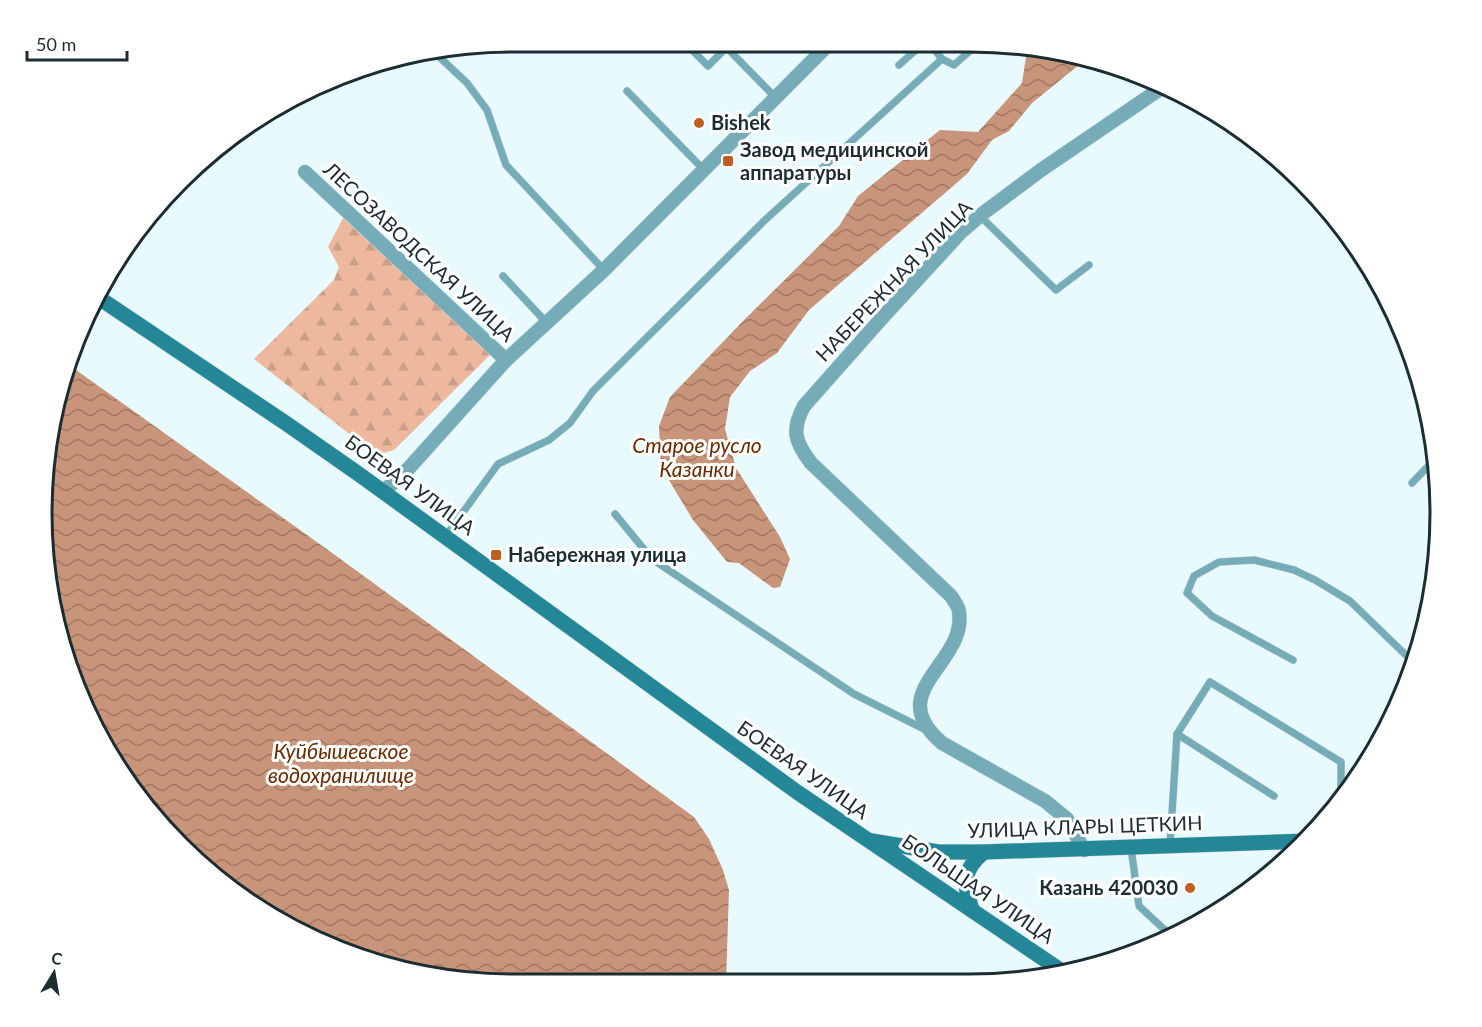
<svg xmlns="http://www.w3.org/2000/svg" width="1482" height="1027" viewBox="0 0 1482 1027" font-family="Lato,sans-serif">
<defs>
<pattern id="forest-firs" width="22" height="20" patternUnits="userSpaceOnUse" patternTransform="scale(1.5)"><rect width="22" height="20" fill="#edb89d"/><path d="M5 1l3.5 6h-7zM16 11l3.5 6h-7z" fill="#cb9e88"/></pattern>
<pattern id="water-waves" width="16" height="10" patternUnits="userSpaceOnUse" patternTransform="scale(1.5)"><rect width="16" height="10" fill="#c8947a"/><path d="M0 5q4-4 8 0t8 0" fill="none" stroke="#a27965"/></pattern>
</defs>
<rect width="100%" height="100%" fill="#e8fafd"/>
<!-- forest -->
<path fill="url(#forest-firs)" d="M343 218 491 354 394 450 376 455 254 359 334 280 339 267 328 247Z"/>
<!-- water -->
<g fill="url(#water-waves)">
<path d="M1027 50 1060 51 1085 60 1032 103 1009 131 992 140 967 174 809 310 777 353 750 371 730 397 725 429 736 468 780 537 790 559 780 587 773 588 739 563 727 562 693 520 661 467 659 426 670 397 744 320 839 226 858 196 940 130 978 132 1022 83Z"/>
<path d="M69 365 335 555 694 817 709 839 723 870 729 890 726 982 514 985 421 976 333 949 251 905 180 847 91 722 51 605 46 452Z"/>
</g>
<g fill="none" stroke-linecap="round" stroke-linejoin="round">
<defs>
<g id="lane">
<path d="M687 45 708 66 726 48"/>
<path d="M724 45 776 98"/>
<path d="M934 49 942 59 954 65 971 50"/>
<path d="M434 52 467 83 487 110 506 165 604 270"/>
<path d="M899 65 917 49"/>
<path d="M627 91 704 170"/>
<path d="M980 216 1056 290 1089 265"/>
<path d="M503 276 546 322"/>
<path d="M1412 483 1435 459"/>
<path d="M615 514 652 559 854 694 926 730"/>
<path d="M445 537 498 464 549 440 570 423 593 391 764 221 942 59"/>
<path d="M1293 660 1212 616 1187 593 1194 576 1219 562 1254 560 1294 570 1315 580 1350 601 1414 663"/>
<path d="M1177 734 1274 796"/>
<path d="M1170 845 1177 734 1210 682 1341 762V799"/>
<path d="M1131 848 1139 906 1167 932 1158 943"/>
<path d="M1167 932 1174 937"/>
</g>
<g id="street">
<path d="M305 172 506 360"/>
<path d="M383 492 409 468 506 360 604 270 826 47"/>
<path d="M1084 850 1067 819 1045 801 942 743C881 691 967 664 959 612 959 607 954 601 951 596L811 463C795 442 791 430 804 406L881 319 961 232 982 214 1041 170 1160 89"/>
</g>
<g id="secondary">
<path d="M99 298 287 424 360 475 797 792 1066 974"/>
<path d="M872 841 938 852H984L1307 841"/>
<path d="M972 910C964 884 961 871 984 852"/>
</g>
</defs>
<!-- lane casing -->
<use href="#lane" stroke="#c3d5d8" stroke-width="8"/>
<!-- street casing -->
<use href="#street" stroke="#c3d5d8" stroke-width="15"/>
<!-- secondary casing -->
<use href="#secondary" stroke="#c3d5d8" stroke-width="16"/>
<!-- lane -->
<use href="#lane" stroke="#75acb7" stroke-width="7"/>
<!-- street -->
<use href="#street" stroke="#75acb7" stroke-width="14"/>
<!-- secondary -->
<use href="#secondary" stroke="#248797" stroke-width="15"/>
</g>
<!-- markers -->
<g fill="#c05e22" stroke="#fff" stroke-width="2">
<circle cx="699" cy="123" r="6"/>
<rect x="722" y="155" width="12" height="12" rx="3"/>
<rect x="490" y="549" width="12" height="12" rx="3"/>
<circle cx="1190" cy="888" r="6"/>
</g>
<g text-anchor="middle" stroke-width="6" stroke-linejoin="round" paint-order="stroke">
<!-- poi labels -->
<g font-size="20" font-weight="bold" fill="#1c2d31" stroke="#fff" text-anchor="start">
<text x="711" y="130">Bishek</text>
<text x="740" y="157">Завод медицинской<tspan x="740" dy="23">аппаратуры</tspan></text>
<text x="508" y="562">Набережная улица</text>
<text x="1178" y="895" text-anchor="end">Казань 420030</text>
</g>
<!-- street labels -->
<g font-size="20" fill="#1c2d31" stroke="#fff">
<text transform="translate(419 252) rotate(43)" y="7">ЛЕСОЗАВОДСКАЯ УЛИЦА</text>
<text transform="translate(894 281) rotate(-46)" y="7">НАБЕРЕЖНАЯ УЛИЦА</text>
<text transform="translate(410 485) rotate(36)" y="7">БОЕВАЯ УЛИЦА</text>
<text transform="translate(803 770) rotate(35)" y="7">БОЕВАЯ УЛИЦА</text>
<text transform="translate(1085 827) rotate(-2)" y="7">УЛИЦА КЛАРЫ ЦЕТКИН</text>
<text transform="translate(978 889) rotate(34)" y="7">БОЛЬШАЯ УЛИЦА</text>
</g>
<!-- water labels -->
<g font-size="21" font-style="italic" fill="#692a00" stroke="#fff">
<text x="697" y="453">Старое русло<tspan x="697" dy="24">Казанки</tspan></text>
<text x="341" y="759">Куйбышевское<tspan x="341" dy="24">водохранилище</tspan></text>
</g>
</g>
<!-- crop -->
<path d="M0 0H1482V1027H0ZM513 52H969A461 461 0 0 1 1430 513V513A461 461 0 0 1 969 974H513A461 461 0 0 1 52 513V513A461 461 0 0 1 513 52Z" fill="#fff" fill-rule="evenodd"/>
<path fill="none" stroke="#1c2d31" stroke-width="3" d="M513 52H969A461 461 0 0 1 1430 513V513A461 461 0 0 1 969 974H513A461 461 0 0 1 52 513V513A461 461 0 0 1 513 52Z"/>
<!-- north arrow -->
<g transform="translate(54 973) rotate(11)" stroke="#ffffff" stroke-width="4.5" paint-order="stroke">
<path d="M0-4.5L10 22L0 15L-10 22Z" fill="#1c2d31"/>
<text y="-9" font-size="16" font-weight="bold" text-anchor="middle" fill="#1c2d31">С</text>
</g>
<!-- scale -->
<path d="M27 51v9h100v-9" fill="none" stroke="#1c2d31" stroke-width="3"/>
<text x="36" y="51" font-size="18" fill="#1c2d31" stroke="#ffffff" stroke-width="4.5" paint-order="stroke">50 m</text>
</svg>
